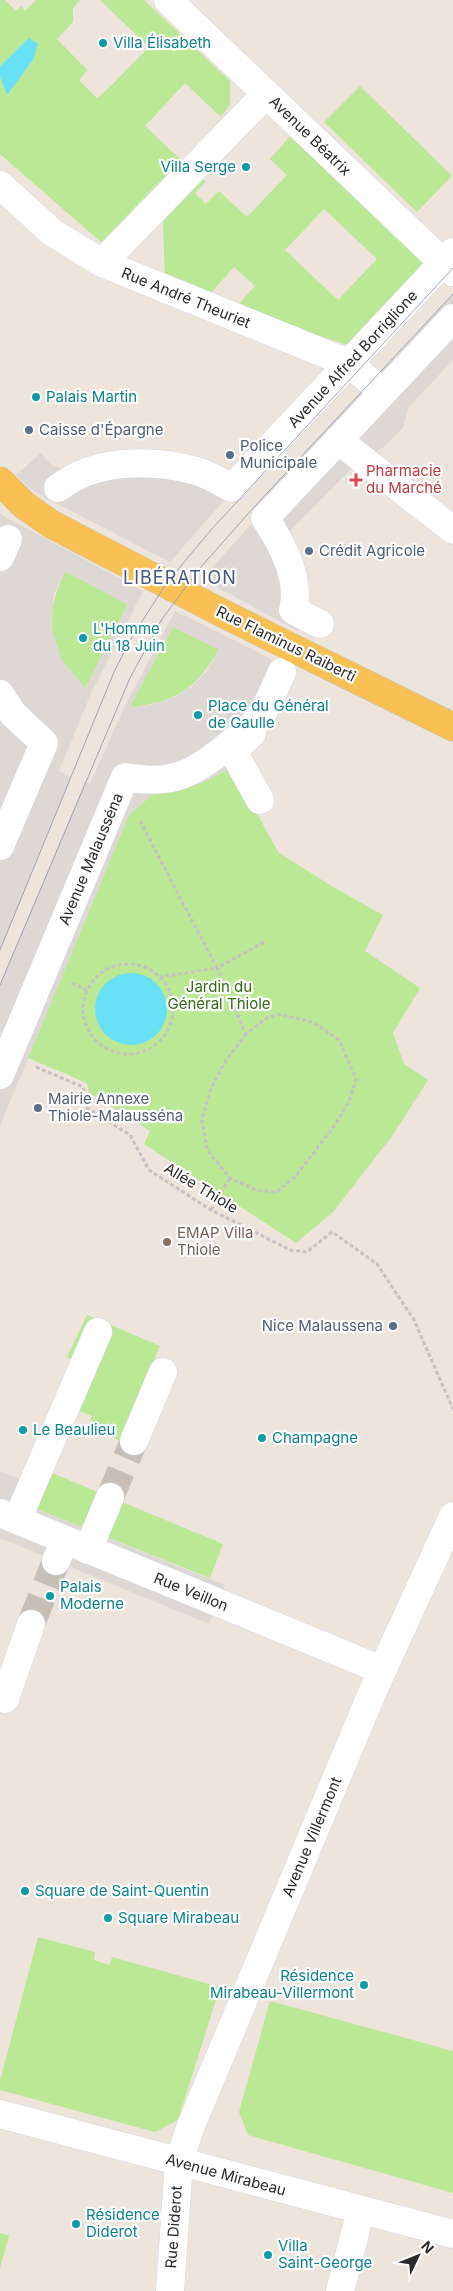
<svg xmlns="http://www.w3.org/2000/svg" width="453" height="2291" viewBox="0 0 453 2291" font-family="Inter,sans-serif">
<rect width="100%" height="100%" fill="#ede4db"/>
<!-- green -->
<g fill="#bae894" fill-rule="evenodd">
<path d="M0 0H5L16 11 21 6 25 11 36 0H80L73 8V22L57 39 87 70 79 80 97 98 109 88 149 47 100 0H144L230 81V104L221 117 185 83 145 126 181 160 101 242 0 154V77L7 95 33 60 29 38 0 66Z"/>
<path d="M360 86 452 176 417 212 324 122Z"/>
<path d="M290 136 424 265 350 346 236 307 255 286 234 267 208 296 165 278 163 222 202 179 206 181 195 193 206 204 219 191 247 217 287 175 270 159ZM324 209 377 259 338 300 285 250Z"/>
<path d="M65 571 128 604 85 689C77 679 67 669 61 658 45 628 52 600 65 571Z"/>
<path d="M173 627 219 649C197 689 174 703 129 707Z"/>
<path d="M231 766 278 852 333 887 383 915 365 951 420 988 393 1033 404 1064 428 1080 392 1136 333 1212 296 1243 144 1144 150 1131 89 1093 87 1083 28 1058 129 815 154 793 184 789 211 779Z"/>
<path d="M87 1315 160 1346 120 1441 89 1426 92 1416 72 1408 75 1360 67 1357Z"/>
<path d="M40 1468 223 1544 210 1578 24 1504Z"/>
<path d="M38 1937 95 1952 94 1960 110 1965 112 1957 220 1987 178 2120 155 2132 0 2090V2081Z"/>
<path d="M270 2001 453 2051V2193L248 2135 239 2112Z"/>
<path d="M0 2233 9 2236 0 2268Z"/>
</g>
<!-- plaza -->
<g fill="#ddd8d3" fill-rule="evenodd">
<path d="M453 294V360L408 408 403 428 384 447 356 464 284 537 308 612 298 631 202 579 261 513 255 506Z"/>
<path d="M125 451 234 489 170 562 44 497 31 489 16 475 41 453 52 466 60 468 70 467 76 460 93 456Z"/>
<path d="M0 513 5 517 143 591 92 691 59 771 71 777 0 950ZM65 571 128 605 85 688 61 658 51 625 54 594Z"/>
<path d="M175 611 285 666 247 757 211 779 184 789 154 793 129 815 0 1126V984L85 782 90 784 125 706ZM173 627 219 650 207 671 192 686 175 697 150 705 130 707Z"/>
<path d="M0 1471 24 1481V1504L225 1585 209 1624 0 1538Z"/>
</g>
<!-- water -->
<g fill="#68e1f6">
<path d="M29 38 38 44 33 60 7 95 0 77V66Z"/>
<circle cx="131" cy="1009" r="36"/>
</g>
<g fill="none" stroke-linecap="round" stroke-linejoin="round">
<!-- minor-tunnel -->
<g stroke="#c6bfb8" stroke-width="28" stroke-dasharray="28 14" stroke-linecap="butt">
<path d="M110 1497 134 1441"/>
<path d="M31 1624 56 1561"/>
</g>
<defs>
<g id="minor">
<path d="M168 0 453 272"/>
<path d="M0 185 53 233 102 263 348 363 383 392"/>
<path d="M102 263 266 94"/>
<path d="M338 440 453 530"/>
<path d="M58 488C96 458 153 459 197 471 209 475 221 482 232 488L453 252"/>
<path d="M0 557 8 539"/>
<path d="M320 624 293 610C301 578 282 544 265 518L453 318"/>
<path d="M0 694 13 714 44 743 0 846"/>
<path d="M252 733 233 751 260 800"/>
<path d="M0 1075 125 777C174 786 194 773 231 743 239 737 249 731 255 723 267 709 274 689 282 672"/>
<path d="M134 1441 163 1372"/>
<path d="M0 1513 382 1670"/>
<path d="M17 1520 98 1332"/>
<path d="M88 1550 110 1497"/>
<path d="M56 1561 65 1540"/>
<path d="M5 1699 31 1624"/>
<path d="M0 2114 453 2234"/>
<path d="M170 2291 179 2162 190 2128 372 1693 453 1516"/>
<path d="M340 2291 361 2210"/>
</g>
<path id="major" d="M0 481 24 505 51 524 222 613 453 727"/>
</defs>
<!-- minor casing -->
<use href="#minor" stroke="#d1d7e4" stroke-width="29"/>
<!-- major casing -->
<use href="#major" stroke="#c3c3c3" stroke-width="29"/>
<!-- path -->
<g stroke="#c3c3c3" stroke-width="3" stroke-dasharray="4 2.5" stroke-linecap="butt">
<path d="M140 821 217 968 160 977"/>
<circle cx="128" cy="1009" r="45"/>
<path d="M72 983 86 990"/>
<path d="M246 1034 225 1062 211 1088 202 1119 207 1150 230 1178 256 1190 277 1192 295 1177 332 1129 349 1102 356 1079 339 1040 313 1022 277 1014 267 1018 246 1034 217 968 266 941"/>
<path d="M36 1067 83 1087 87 1108 130 1135 149 1170 211 1210 290 1250 307 1252 332 1232 377 1264 414 1320 453 1409"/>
<path d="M211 1210 230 1178"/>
</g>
<!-- minor -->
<use href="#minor" stroke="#fff" stroke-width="28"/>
<!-- major -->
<use href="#major" stroke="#f9c054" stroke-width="28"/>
<!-- tram -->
<g stroke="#9ea4b6" stroke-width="1">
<path d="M0 950 114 672 132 637 166 584 210 531 453 268"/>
<path d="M0 985 130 678 162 619 200 568 255 506 453 294"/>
</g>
</g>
<!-- markers -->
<g fill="#0f9aa8" stroke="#fff" stroke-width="2">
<circle cx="103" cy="43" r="5"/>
<circle cx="246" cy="167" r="5"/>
<circle cx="36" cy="397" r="5"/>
<circle cx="83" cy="638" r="5"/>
<circle cx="198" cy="715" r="5"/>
<circle cx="23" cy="1430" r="5"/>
<circle cx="262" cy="1438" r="5"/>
<circle cx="50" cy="1596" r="5"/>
<circle cx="25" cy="1891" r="5"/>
<circle cx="108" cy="1918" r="5"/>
<circle cx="364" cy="1985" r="5"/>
<circle cx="76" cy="2224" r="5"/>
<circle cx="268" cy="2255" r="5"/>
</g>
<g fill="#5c6f8a" stroke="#fff" stroke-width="2">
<circle cx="29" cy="430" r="5"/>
<circle cx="230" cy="455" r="5"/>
<circle cx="309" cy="551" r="5"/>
<circle cx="38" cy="1108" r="5"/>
<circle cx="393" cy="1326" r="5"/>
</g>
<path fill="#e0444e" stroke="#fff" stroke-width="2" d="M353.5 472.5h5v5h5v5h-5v5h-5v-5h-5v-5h5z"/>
<circle fill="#8d6e63" stroke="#fff" stroke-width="2" cx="167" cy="1242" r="5"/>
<g text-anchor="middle" stroke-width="4.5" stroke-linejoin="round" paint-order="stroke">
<!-- culture labels -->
<g font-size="15" fill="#0d838f" stroke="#fff" text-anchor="start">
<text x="113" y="48">Villa Élisabeth</text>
<text x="236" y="172" text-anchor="end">Villa Serge</text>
<text x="46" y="402">Palais Martin</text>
<text x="93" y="634">L'Homme<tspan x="93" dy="17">du 18 Juin</tspan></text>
<text x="208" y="711">Place du Général<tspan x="208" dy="17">de Gaulle</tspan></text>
<text x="33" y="1435">Le Beaulieu</text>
<text x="272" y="1443">Champagne</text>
<text x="60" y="1592">Palais<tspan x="60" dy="17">Moderne</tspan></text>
<text x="35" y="1896">Square de Saint-Quentin</text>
<text x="118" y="1923">Square Mirabeau</text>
<text x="354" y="1981" text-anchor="end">Résidence<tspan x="354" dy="17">Mirabeau-Villermont</tspan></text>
<text x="86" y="2220">Résidence<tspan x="86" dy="17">Diderot</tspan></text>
<text x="278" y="2251">Villa<tspan x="278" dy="17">Saint-George</tspan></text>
</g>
<!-- street labels -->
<g font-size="15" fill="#2a2a2a" stroke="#fff">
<text transform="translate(310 136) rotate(44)" y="5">Avenue Béatrix</text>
<text transform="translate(186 298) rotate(22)" y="5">Rue André Theuriet</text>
<text transform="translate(353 359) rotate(-47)" y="5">Avenue Alfred Borriglione</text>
<text transform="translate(286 644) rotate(26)" y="5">Rue Flaminus Raiberti</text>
<text transform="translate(91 859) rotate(-67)" y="5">Avenue Malausséna</text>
<text transform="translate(201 1188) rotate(31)" y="5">Allée Thiole</text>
<text transform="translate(191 1592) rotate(22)" y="5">Rue Veillon</text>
<text transform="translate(312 1837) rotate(-67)" y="5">Avenue Villermont</text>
<text transform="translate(226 2175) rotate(15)" y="5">Avenue Mirabeau</text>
<text transform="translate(174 2227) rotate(-86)" y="5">Rue Diderot</text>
</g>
<!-- service labels -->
<g font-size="15" fill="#4e5e75" stroke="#fff" text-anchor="start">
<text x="39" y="435">Caisse d'Épargne</text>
<text x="240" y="451">Police<tspan x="240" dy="17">Municipale</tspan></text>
<text x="319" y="556">Crédit Agricole</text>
<text x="48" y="1104">Mairie Annexe<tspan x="48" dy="17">Thiole-Malausséna</tspan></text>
<text x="383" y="1331" text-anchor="end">Nice Malaussena</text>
</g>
<!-- health labels -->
<g font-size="15" fill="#be3a42" stroke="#fff" text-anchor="start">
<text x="366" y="476">Pharmacie<tspan x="366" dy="17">du Marché</tspan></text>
</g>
<!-- park labels -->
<g font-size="15" fill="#316c15" stroke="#fff">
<text x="219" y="992">Jardin du<tspan x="219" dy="17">Général Thiole</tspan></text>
</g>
<!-- education labels -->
<g font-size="15" fill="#785e54" stroke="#fff" text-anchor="start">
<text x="177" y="1238">EMAP Villa<tspan x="177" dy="17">Thiole</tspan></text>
</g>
<!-- quarter labels -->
<g font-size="18" letter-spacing="1" fill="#48587e" stroke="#fff">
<text x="180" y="584">LIBÉRATION</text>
</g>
</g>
<!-- north arrow -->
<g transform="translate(418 2256) rotate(47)" stroke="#ffffff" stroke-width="4" paint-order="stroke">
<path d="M0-4L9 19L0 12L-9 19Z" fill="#2a2a2a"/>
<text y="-8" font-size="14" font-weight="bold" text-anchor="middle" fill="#2a2a2a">N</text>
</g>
</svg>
